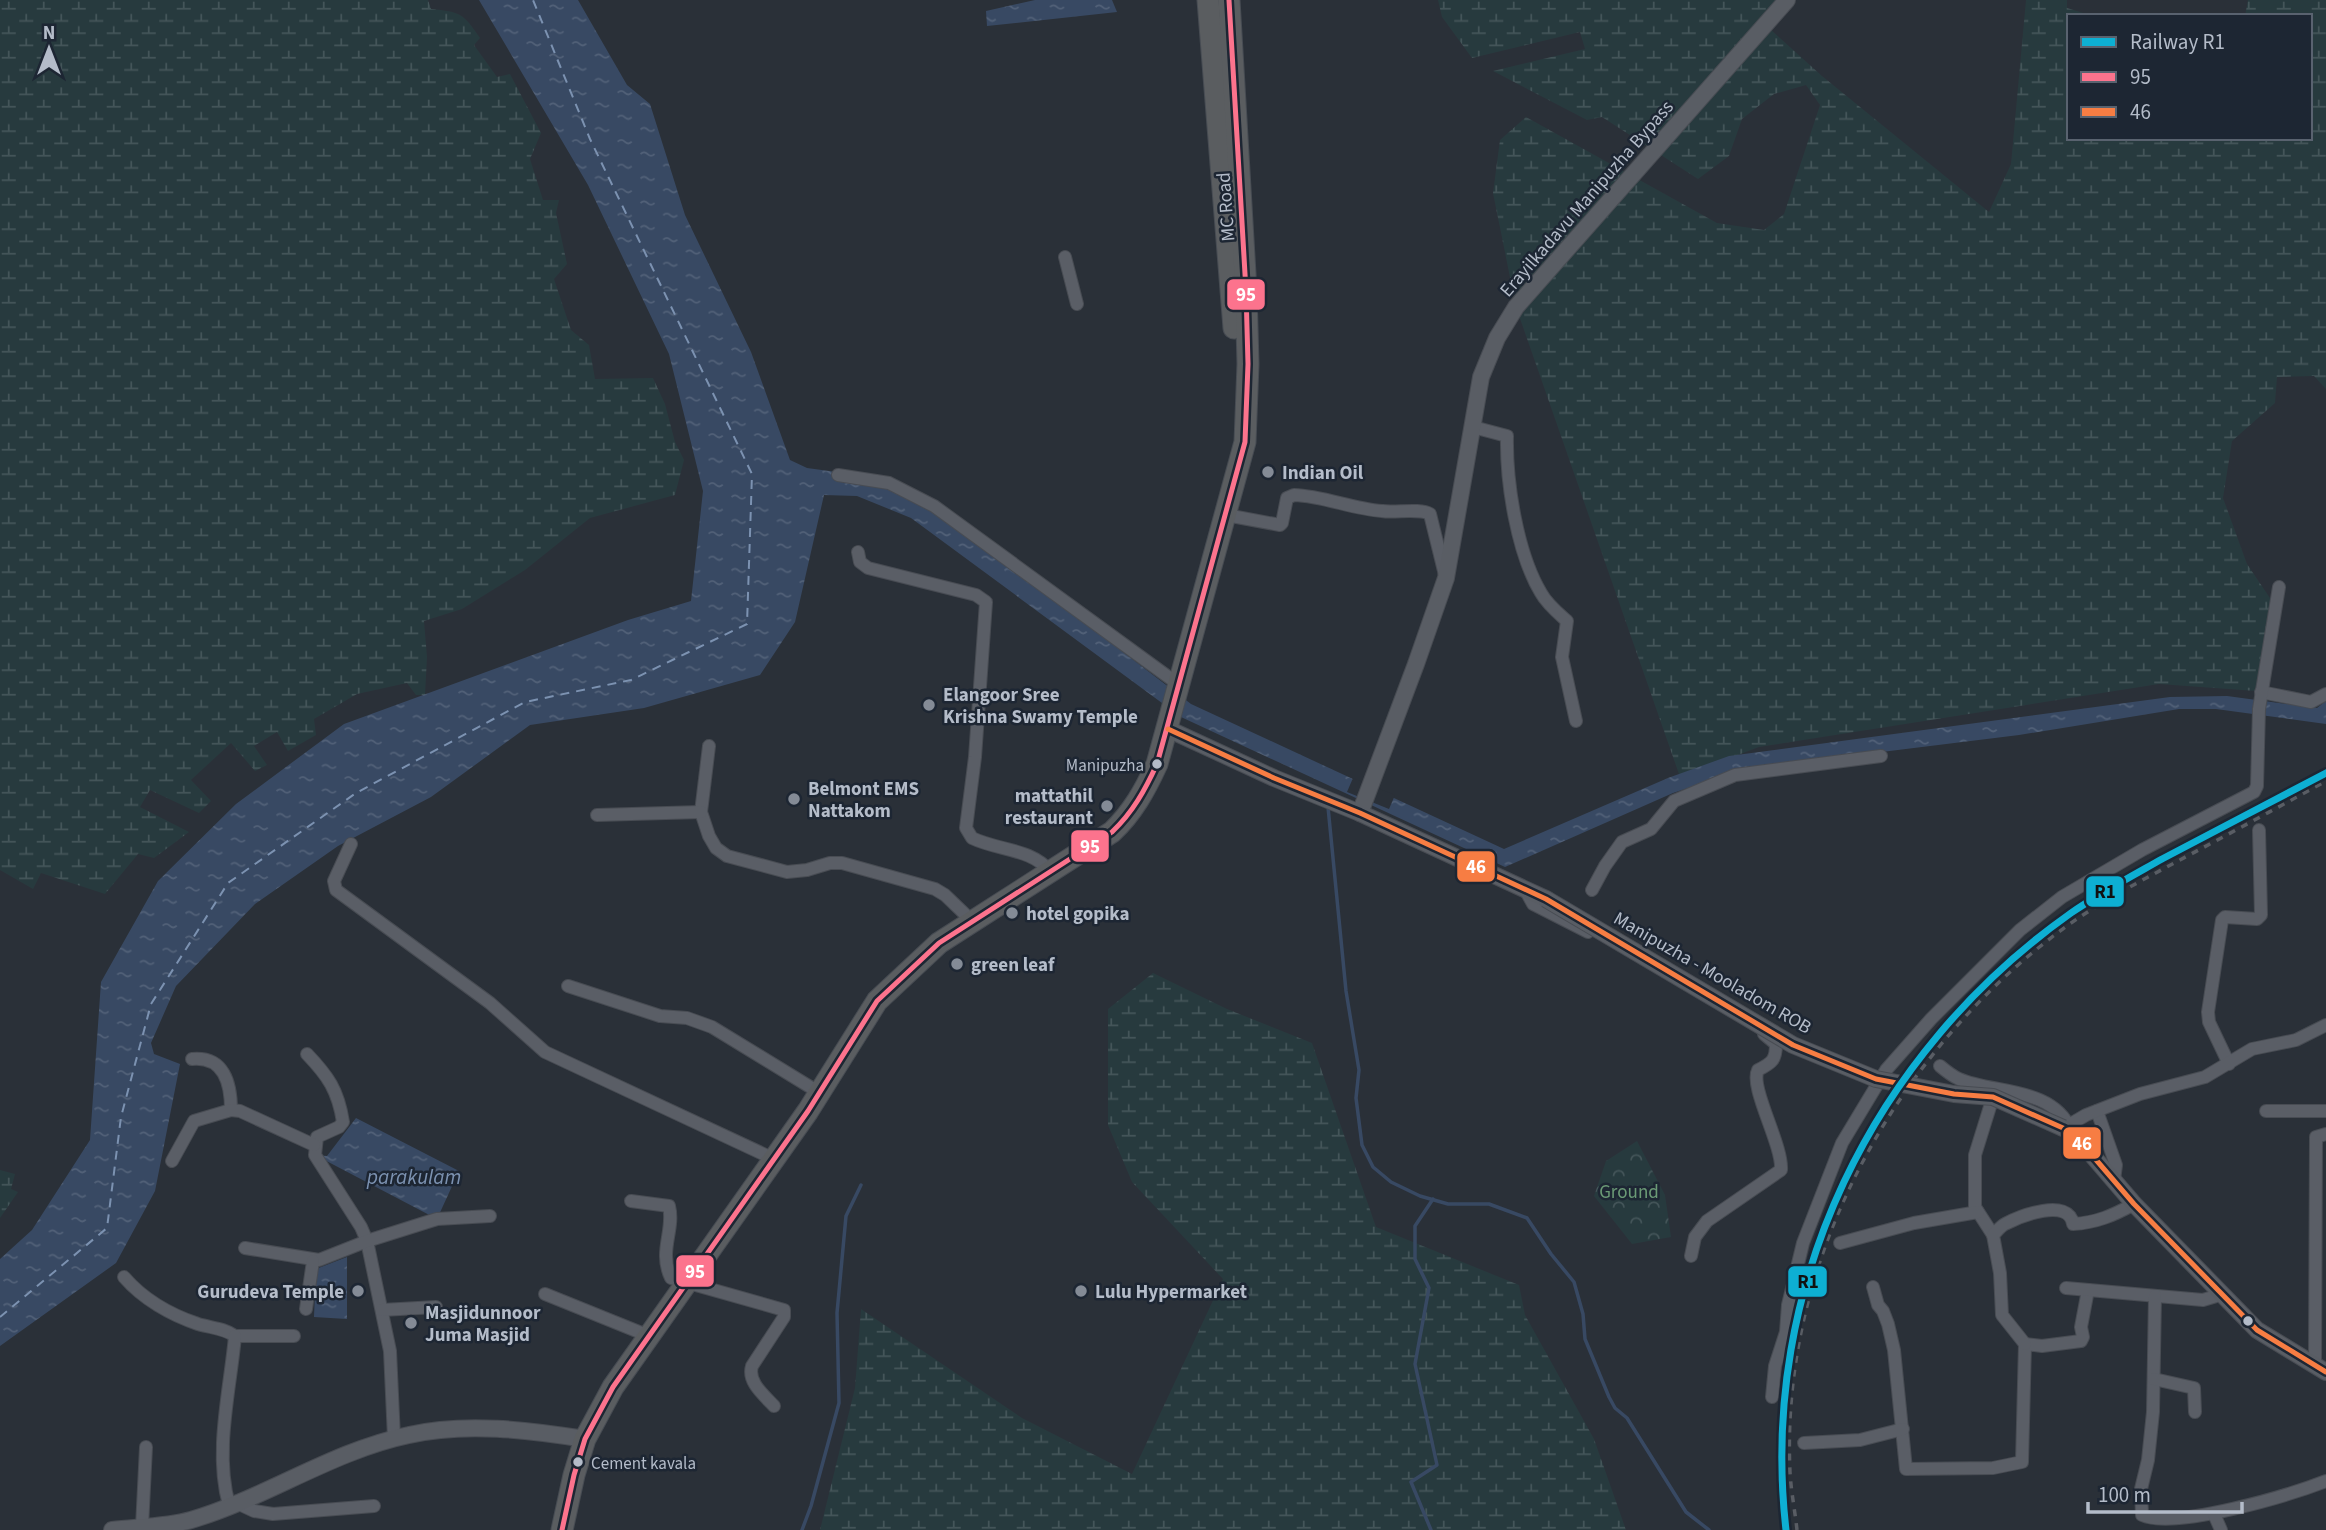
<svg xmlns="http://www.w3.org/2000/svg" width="2326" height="1530" viewBox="0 0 2326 1530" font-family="'Source Sans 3',sans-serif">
<defs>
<pattern id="wetland-marsh" width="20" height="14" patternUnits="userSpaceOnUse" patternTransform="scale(1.75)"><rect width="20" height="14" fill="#273a3e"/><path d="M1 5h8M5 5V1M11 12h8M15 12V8" fill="none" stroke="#445559"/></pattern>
<pattern id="park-crowns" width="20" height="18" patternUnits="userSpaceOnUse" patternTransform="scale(1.75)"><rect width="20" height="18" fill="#273a3e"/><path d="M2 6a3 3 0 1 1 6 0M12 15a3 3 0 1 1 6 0" fill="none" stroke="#445559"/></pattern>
<pattern id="water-ripples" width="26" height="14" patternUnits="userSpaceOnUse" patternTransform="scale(1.75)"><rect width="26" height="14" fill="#384963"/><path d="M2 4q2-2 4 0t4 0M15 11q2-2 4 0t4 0" fill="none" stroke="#526178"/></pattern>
</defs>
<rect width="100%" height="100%" fill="#2a3038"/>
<!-- wetland -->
<g fill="url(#wetland-marsh)">
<path d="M0 0H428L431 9C461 12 463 13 480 38L474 45 497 77 510 74 541 133 530 159 543 200H559L556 213 567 264 554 279 571 330 589 345 595 379 653 378 665 404 675 442 684 460 675 495 590 518 525 570 462 609 424 621 427 657 425 695H416L407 683 357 694 314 719 316 735 288 751 277 732 254 746 267 765 255 771 231 743 191 780 211 801 199 813 150 790 140 807 189 832 154 858 138 854 105 894 41 873 33 889 0 870Z"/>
<path d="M1438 0H1778L1770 29 1822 76 1989 212 2011 164 2026 0H2067V8L2093 16H2069V138H2310V16H2245L2248 0H2326V389L2314 376 2277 377 2275 403 2232 441 2223 498 2247 564 2272 601 2256 691 2159 684 1759 747 1680 777 1516 307 1493 193 1500 140 1526 117 1717 223 1764 230 1784 214 1820 105 1806 85 1774 94 1742 119 1729 156 1698 179 1602 117 1587 120 1493 71 1585 49 1580 32 1472 58 1442 17Z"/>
<path d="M1153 973 1227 1009 1312 1043 1376 1227 1519 1285 1525 1315 1594 1439 1626 1530H820L855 1388 861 1309 1022 1418 1132 1474 1223 1279 1132 1182 1108 1125V1009Z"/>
<path d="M0 1170 15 1174 11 1189 18 1192 0 1218Z"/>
</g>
<!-- park -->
<path fill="url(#park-crowns)" d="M1637 1141 1665 1195 1671 1237 1632 1244 1594 1196 1606 1161Z"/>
<!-- water -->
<g fill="url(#water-ripples)">
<path d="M479 0H578L627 85 650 104 685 215 751 352 790 460 807 468 873 477 957 525 1191 704 1504 849 1668 778 1729 756 2170 697 2227 696 2317 708 2326 701V724L2216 709H2179L2019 735 1744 769 1673 793 1505 867 1181 717 911 518 857 496 824 495 795 622 760 675 644 708 530 725 431 797 338 846 255 904 176 986 151 1043 154 1054 180 1064 155 1191 116 1263 0 1346V1259L32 1230 90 1140 101 982 158 881 236 804 344 724 628 620 691 601 703 491 669 354 588 185Z"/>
<path d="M1035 0H1112L1117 12 987 26 986 11Z"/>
<path d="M356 1118 459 1171 437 1219 315 1155 327 1156Z"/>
<path d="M347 1257V1319L314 1317 316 1269Z"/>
</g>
<!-- pier -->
<path fill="#2a3038" d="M1353 778 1395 795 1389 809 1347 792Z"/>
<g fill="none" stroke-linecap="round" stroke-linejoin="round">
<!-- stream -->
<g stroke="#384963" stroke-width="3.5">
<path d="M1328 807 1346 991 1359 1070 1356 1098 1362 1145 1373 1167 1391 1182 1420 1196 1448 1204H1489L1527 1218 1551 1254 1574 1282 1583 1314 1585 1339 1609 1397 1615 1408 1627 1418 1686 1512 1709 1530"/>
<path d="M802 1530 811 1506 839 1403 837 1313 846 1216 861 1185"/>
<path d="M1431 1530 1411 1482 1437 1465 1415 1364 1429 1288 1415 1259V1226L1433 1199"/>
</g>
<!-- ferry -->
<path stroke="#7c92b1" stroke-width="2" stroke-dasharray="9 7" stroke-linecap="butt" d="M0 1317 107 1228 121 1117 151 1004 228 883 356 793 525 702 631 680 747 624 752 474 590 139 533 0"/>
<defs>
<g id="street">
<path d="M1065 257 1077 304"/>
<path d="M1473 427 1507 436C1506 482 1517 553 1541 593 1547 604 1558 613 1567 621L1562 657 1576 721"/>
<path d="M838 475 889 483 934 506 1178 684"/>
<path d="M1226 515 1280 525 1282 523 1287 498 1294 495C1324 496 1352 509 1382 511 1395 513 1420 508 1430 514L1445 575"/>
<path d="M858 552 860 562 868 568 976 595 986 602 975 757 966 828 972 838C999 851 1031 848 1051 872"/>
<path d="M2261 692 2311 702 2326 694"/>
<path d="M709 746 701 812 709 836 716 848 727 856 787 872 807 870 830 863H842L935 889 945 895 972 921"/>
<path d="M597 815 701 812"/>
<path d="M351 844 334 881 336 890 490 1003 545 1052 774 1159"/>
<path d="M1592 890 1605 866 1622 842 1651 829 1674 801 1735 775 1881 756"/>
<path d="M1526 891 1533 904 1588 932"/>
<path d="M568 986 660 1016 687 1018 712 1027 820 1093"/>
<path d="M307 1054C328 1076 338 1090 343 1122L339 1127 317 1137 315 1155 361 1227 367 1241 390 1351 394 1438"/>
<path d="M192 1059C224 1056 231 1083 231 1110"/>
<path d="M2229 1064 2209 1022 2208 1012 2222 920 2225 917 2257 919 2261 915 2259 830"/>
<path d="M1940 1066C1946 1071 1952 1076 1959 1079 1993 1094 2052 1086 2071 1130"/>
<path d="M2097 1111 2116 1165 2114 1180"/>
<path d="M2266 1111H2326"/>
<path d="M2069 1125 2086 1115 2140 1094 2205 1077 2252 1049 2296 1040 2326 1025"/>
<path d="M172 1161 194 1121 231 1110 240 1111 314 1145"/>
<path d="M631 1201 669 1206C675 1230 658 1251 671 1278L784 1310V1317L752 1366C747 1382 764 1395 774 1406"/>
<path d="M1993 1235 1975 1207V1155L1993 1097"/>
<path d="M1840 1243 1914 1223 1978 1212"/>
<path d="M245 1248 319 1260 367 1241 437 1219 490 1216"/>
<path d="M1691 1256 1695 1237 1707 1221 1781 1170C1783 1145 1749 1087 1758 1070 1772 1063 1776 1060 1776 1044L1764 1034"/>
<path d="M124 1277C143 1299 171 1315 198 1324 211 1328 224 1328 235 1336H294"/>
<path d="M1873 1287 1878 1305 1883 1311 1888 1324 1894 1350 1906 1469 1993 1468 2022 1462 2025 1344 2042 1346 2081 1341 2083 1337 2081 1327 2088 1290"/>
<path d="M2066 1288 2203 1300 2223 1294"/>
<path d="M545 1294 649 1336"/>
<path d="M2155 1296 2153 1412 2148 1460 2141 1489 2142 1515C2175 1530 2290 1495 2326 1481"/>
<path d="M306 1309 313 1261"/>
<path d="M382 1310 436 1307"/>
<path d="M2025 1344 2002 1315 2000 1273 1993 1235C1997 1231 2001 1226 2005 1224 2020 1216 2069 1197 2073 1224 2096 1223 2114 1215 2134 1204"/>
<path d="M2315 1365 2316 1137 2326 1134"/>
<path d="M2154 1379 2194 1388 2195 1412"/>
<path d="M1772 1397 1775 1366 1786 1332 1788 1305 1803 1243 1842 1143 1886 1070 1931 1019 2020 930 2062 897 2142 850 2254 792 2257 786 2259 709 2279 587"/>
<path d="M1804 1443 1860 1440 1903 1429"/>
<path d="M237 1503 254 1511 273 1514 374 1506"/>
<path d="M229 1505C214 1452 230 1391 235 1336"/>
<path d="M2214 1514 2221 1530"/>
<path d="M142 1527 146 1447"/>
</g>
<g id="secondary">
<path d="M1168 729 1274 778 1360 813 1546 899"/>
<path d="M1360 813 1416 664 1446 578 1481 377 1497 338 1516 307 1787 0"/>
<path d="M2063 1128 2073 1133 2134 1204 2257 1330 2326 1372"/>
<path d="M112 1530C137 1527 166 1527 191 1520 266 1498 332 1451 409 1435 465 1422 529 1430 585 1439"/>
</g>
<g id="highway">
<path d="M1208 0 1234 328"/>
<path d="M562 1530 574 1475 585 1439 613 1387 808 1111 877 1001 939 943 1112 832C1133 812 1145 790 1157 764L1245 442 1248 364 1246 291 1229 0"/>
</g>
</defs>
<!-- street casing -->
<use href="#street" stroke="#484c53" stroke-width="14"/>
<!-- secondary casing -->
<use href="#secondary" stroke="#484c53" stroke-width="18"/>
<!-- highway casing -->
<use href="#highway" stroke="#474c53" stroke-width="23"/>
<!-- street -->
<use href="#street" stroke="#5a5e66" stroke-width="12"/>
<!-- secondary -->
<use href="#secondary" stroke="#595d64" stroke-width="16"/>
<!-- highway -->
<use href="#highway" stroke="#5a5d60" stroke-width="21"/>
<!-- rail -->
<path stroke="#595d64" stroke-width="3.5" stroke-dasharray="7 7" stroke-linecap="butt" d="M1797 1530C1795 1511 1791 1491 1790 1472 1780 1260 1895 1052 2064 928 2100 902 2139 882 2178 861 2227 835 2277 808 2326 781"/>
<defs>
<path id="secondary-bridge" d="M1546 899 1793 1045 1876 1079 1954 1094 1993 1097 2063 1128"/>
</defs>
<!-- secondary-bridge casing -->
<use href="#secondary-bridge" stroke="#484c53" stroke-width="18" stroke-linecap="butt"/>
<!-- secondary-bridge -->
<use href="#secondary-bridge" stroke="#595d64" stroke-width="16"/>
<defs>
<path id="bus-1" d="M562 1530 574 1475 585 1439 613 1387 808 1111 877 1001 939 943 1112 832C1133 812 1145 790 1157 764L1245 442 1248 364 1246 291 1229 0"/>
<path id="bus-2" d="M1168 729 1274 778 1360 813 1546 899 1793 1045 1876 1079 1954 1094 1993 1097 2063 1128 2073 1133 2134 1204 2257 1330 2326 1372"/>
</defs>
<!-- bus-1 casing -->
<use href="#bus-1" stroke="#1d2633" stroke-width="10"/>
<!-- bus-2 casing -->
<use href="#bus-2" stroke="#1d2633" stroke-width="10"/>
<!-- bus-1 -->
<use href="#bus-1" stroke="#fc738d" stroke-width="5"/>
<!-- bus-2 -->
<use href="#bus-2" stroke="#f77d43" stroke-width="5"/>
<defs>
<path id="rail-1" d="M1786 1530C1758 1286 1873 1053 2071 913 2100 893 2132 876 2162 859 2217 830 2271 802 2326 773"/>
</defs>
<!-- rail-1 casing -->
<use href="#rail-1" stroke="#1d2633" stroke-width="12"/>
<!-- rail-1 -->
<use href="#rail-1" stroke="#0dafd3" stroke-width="7"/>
</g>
<!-- markers -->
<g fill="#848b96" stroke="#1d2633" stroke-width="2.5">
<circle cx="1268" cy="472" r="7"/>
<circle cx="929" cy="705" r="7"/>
<circle cx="794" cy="799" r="7"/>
<circle cx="1107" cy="806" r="7"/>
<circle cx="1012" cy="913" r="7"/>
<circle cx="957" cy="964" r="7"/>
<circle cx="358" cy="1291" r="7"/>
<circle cx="1081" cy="1291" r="7"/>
<circle cx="411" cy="1323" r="7"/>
</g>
<g fill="#b4bcc9" stroke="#1d2633" stroke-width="2.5">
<circle cx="1157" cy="764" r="6"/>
<circle cx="2248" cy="1321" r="6"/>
<circle cx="578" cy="1462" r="6"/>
</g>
<g text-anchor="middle" stroke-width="5" stroke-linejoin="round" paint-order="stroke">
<!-- bus labels -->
<g font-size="17" fill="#b4bcc9" stroke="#1d2633" text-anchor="end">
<text x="1144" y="771">Manipuzha</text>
<text x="591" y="1469" text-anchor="start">Cement kavala</text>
</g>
<!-- street labels -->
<g font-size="19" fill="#b4bcc9" stroke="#1d2633">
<text transform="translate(1586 198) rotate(-49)" y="7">Erayilkadavu Manipuzha Bypass</text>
<text transform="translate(1225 207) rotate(-94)" y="7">MC Road</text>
<text transform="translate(1713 972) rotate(30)" y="7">Manipuzha - Mooladom ROB</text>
</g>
<!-- poi labels -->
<g font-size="19" font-weight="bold" fill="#b4bcc9" stroke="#1d2633" text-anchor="start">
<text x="1282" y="479">Indian Oil</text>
<text x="943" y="701">Elangoor Sree<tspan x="943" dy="22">Krishna Swamy Temple</tspan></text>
<text x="808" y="795">Belmont EMS<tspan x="808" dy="22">Nattakom</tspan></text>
<text x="1093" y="802" text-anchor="end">mattathil<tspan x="1093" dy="22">restaurant</tspan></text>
<text x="1026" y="920">hotel gopika</text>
<text x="971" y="971">green leaf</text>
<text x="344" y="1298" text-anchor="end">Gurudeva Temple</text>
<text x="1095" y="1298">Lulu Hypermarket</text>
<text x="425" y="1319">Masjidunnoor<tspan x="425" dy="22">Juma Masjid</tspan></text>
</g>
<!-- park labels -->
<g font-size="19" fill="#6b9a76" stroke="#1d2633">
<text x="1629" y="1198">Ground</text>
</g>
<!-- water labels -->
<g font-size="21" font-style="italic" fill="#7c92b1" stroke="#1d2633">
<text x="414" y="1184">parakulam</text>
</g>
</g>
<g stroke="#1d2633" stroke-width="2.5">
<rect x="1226" y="278" width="40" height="33" rx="7" fill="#fc738d"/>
<rect x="1070" y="829" width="40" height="34" rx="7" fill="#fc738d"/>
<rect x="1456" y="850" width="40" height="33" rx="7" fill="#f77d43"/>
<rect x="2085" y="875" width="40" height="33" rx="7" fill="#0dafd3"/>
<rect x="2062" y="1126" width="40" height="34" rx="7" fill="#f77d43"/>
<rect x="675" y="1254" width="40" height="34" rx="7" fill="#fc738d"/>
<rect x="1787" y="1265" width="41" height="33" rx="7" fill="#0dafd3"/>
</g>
<g font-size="19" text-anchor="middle" font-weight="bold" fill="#fff">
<text x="1246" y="301">95</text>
<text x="1090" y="853">95</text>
<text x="1476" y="873">46</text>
<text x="2082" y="1150">46</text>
<text x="695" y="1278">95</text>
</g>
<g font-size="19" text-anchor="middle" font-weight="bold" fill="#111">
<text x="2105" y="898">R1</text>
<text x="1808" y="1288">R1</text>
</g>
<!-- legend -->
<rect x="2067" y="14" width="245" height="126" fill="#1d2633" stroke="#59626f" stroke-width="2"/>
<rect x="2081" y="37" width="35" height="10" fill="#0dafd3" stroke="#59626f" stroke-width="2"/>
<text x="2130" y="49" font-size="21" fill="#b4bcc9">Railway R1</text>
<rect x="2081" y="72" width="35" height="10" fill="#fc738d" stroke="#59626f" stroke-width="2"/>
<text x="2130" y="84" font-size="21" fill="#b4bcc9">95</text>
<rect x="2081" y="107" width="35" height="10" fill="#f77d43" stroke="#59626f" stroke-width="2"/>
<text x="2130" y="119" font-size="21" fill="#b4bcc9">46</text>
<!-- north arrow -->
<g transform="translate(49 49)" stroke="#1d2633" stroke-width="5" paint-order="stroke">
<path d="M0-5L12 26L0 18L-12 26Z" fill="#b4bcc9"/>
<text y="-10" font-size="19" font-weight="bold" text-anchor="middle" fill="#b4bcc9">N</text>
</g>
<!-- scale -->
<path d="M2088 1502v10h154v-10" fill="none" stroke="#b4bcc9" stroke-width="3.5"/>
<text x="2098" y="1502" font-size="21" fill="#b4bcc9" stroke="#1d2633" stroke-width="5" paint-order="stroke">100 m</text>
</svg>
